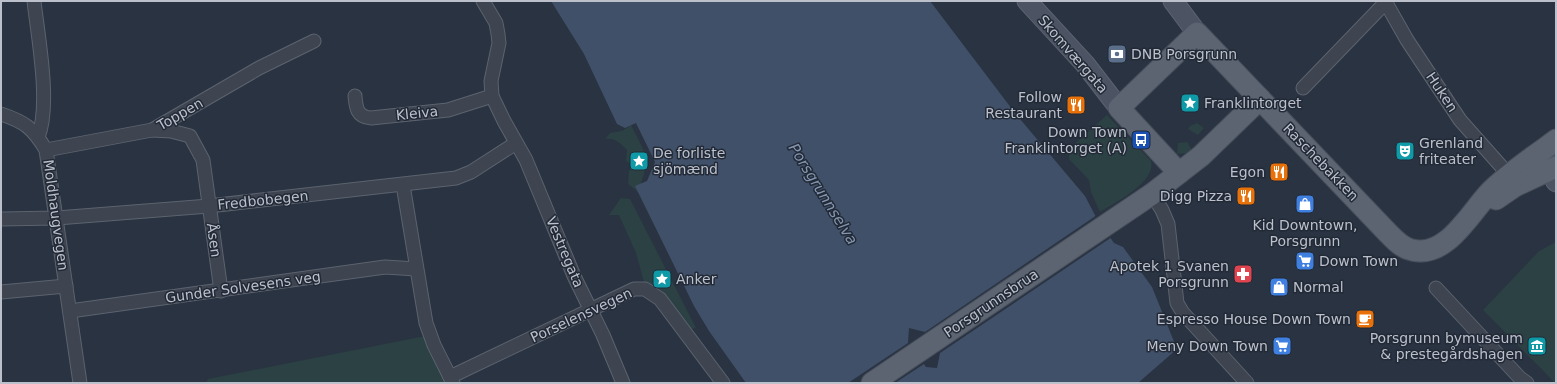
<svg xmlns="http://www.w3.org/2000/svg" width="1557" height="384" viewBox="0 0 1557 384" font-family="'DejaVu Sans',sans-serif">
<rect width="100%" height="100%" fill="#293341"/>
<!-- green -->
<g fill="#2c4143">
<path d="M1107 115 1151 161C1157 181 1115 203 1100 212L1091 192 1089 180 1069 159V149Z"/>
<path d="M1197 123 1204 128 1198 135 1188 129 1190 126Z"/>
<path d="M631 125C647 157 651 156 638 192L628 184 629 171 634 166 626 161 627 150C620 143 615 138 605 139L610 133 622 131Z"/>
<path d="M1186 142 1188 143 1192 150 1190 153 1177 154 1178 143Z"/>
<path d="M621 198 630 199 696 328 691 329 660 289 644 282 636 253 619 215H609Z"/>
<path d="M1556 242V383H1555L1483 310 1539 251Z"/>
<path d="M430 335 448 381 438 383H206L208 379Z"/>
</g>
<!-- water -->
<path fill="#415069" d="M551 1H930L1015 113 1085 196 1096 217 1114 243 1123 247 1152 287 1177 349 1138 383H746L709 331 694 306 635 186 647 181 655 162 636 123 625 128 617 124 584 54Z"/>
<!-- pier -->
<path fill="#293341" d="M1097 215 1112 237 940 353 937 368 926 367 924 364 895 383H848L908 343 909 328 925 332Z"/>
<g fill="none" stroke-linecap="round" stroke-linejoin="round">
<defs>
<g id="street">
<path d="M34 1C38 37 51 105 38 137"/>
<path d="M483 1 496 23 498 34 499 43 491 81 492 96 504 121 526 160 574 276 603 335 623 383"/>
<path d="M1386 3 1407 40 1460 120 1508 174"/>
<path d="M1303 88 1387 1"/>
<path d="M355 96C356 108 357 117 371 118L448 110 492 96"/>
<path d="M1 114C25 122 33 128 46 150L80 383"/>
<path d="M152 130 171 131 190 136 203 160 221 291"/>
<path d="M46 150 152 130 259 68 314 41"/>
<path d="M403 185 426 323 434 345 453 383"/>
<path d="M1152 194 1162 210 1168 224 1177 303 1183 313 1247 383"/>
<path d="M1 219 57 218 209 206 456 178 471 172 516 143"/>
<path d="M1436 288 1520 378 1527 383"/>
<path d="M1 292 66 286"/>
<path d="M70 311 385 267 416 269"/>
<path d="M450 377 634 289H645L660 299 723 383"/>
</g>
<g id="secondary">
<path d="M1027 1 1085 64 1119 108"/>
<path d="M1173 1 1197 33"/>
<path d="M1548 146 1550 171 1556 182"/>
</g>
<g id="primary">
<path d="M1179 173 1119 108 1197 33 1386 231C1393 238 1401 248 1412 250 1447 259 1471 211 1491 191 1511 171 1534 157 1556 140"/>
<path d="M1496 199 1515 186 1556 167"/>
<path d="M872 383 1152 194 1201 156 1260 99"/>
</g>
</defs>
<!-- street casing -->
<use href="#street" stroke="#5c636f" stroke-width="15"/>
<!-- secondary casing -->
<use href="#secondary" stroke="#5c636f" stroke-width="21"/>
<!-- primary casing -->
<use href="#primary" stroke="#474e5b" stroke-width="23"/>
<!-- street -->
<use href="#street" stroke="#3e4551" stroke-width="13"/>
<!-- secondary -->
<use href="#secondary" stroke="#4c5464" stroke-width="19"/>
<!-- primary -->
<use href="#primary" stroke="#5c6471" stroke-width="21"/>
</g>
<!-- icons -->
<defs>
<symbol id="bank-square" viewBox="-11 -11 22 22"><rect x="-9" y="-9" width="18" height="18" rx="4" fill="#5c6f8a" stroke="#222a37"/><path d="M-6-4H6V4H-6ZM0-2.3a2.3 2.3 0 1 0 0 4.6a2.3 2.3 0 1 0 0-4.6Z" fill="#fff"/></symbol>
<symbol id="sight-square" viewBox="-11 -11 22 22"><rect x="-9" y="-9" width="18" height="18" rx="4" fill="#0f9aa8" stroke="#222a37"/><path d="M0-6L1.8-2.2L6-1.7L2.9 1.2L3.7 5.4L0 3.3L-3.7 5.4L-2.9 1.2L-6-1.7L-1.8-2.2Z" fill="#fff"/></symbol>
<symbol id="restaurant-square" viewBox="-11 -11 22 22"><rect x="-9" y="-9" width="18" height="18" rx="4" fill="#e8710a" stroke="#222a37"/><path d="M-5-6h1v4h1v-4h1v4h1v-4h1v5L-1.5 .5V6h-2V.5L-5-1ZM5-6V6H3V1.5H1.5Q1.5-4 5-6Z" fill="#fff"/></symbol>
<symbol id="bus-square" viewBox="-11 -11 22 22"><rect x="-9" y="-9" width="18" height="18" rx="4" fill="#1a4fb4" stroke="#222a37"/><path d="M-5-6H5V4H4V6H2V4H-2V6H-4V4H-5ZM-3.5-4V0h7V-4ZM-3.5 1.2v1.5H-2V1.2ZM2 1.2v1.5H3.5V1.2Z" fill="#fff"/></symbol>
<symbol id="theatre-square" viewBox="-11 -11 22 22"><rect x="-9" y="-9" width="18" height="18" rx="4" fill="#0f9aa8" stroke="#222a37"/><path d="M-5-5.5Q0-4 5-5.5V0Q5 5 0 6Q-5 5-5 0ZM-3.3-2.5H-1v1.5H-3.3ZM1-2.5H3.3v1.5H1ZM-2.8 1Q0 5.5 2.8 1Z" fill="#fff"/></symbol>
<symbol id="shop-square" viewBox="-11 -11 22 22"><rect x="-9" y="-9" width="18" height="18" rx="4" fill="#3f7fe0" stroke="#222a37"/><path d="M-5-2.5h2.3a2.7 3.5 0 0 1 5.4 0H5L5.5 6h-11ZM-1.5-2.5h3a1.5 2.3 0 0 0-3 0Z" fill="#fff"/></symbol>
<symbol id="supermarket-square" viewBox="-11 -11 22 22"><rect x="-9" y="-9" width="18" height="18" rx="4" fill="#3f7fe0" stroke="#222a37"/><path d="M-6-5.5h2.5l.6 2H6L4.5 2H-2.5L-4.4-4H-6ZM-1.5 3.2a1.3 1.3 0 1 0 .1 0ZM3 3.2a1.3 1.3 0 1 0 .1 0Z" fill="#fff"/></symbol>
<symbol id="pharmacy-square" viewBox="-11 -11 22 22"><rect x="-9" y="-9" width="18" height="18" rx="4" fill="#e0444e" stroke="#222a37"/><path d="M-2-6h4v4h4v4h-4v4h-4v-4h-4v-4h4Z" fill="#fff"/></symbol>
<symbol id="cafe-square" viewBox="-11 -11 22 22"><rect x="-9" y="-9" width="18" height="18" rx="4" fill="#e8710a" stroke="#222a37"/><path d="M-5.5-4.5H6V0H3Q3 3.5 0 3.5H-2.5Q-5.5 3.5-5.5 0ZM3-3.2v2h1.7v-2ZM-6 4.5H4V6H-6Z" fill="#fff"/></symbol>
<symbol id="museum-square" viewBox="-11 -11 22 22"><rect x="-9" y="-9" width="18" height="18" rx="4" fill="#0f9aa8" stroke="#222a37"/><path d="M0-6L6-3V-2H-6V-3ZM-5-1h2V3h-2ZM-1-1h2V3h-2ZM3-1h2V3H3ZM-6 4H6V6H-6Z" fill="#fff"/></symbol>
</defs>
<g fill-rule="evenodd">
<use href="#bank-square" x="1106" y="43" width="22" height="22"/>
<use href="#sight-square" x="1179" y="92" width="22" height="22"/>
<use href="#restaurant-square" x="1065" y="94" width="22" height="22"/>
<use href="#bus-square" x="1130" y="129" width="22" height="22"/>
<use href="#theatre-square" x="1394" y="140" width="22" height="22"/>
<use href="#sight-square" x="628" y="150" width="22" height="22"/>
<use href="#restaurant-square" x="1268" y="161" width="22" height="22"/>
<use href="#restaurant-square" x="1235" y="185" width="22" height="22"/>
<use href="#shop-square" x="1294" y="193" width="22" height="22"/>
<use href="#supermarket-square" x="1294" y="250" width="22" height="22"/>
<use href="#pharmacy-square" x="1232" y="263" width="22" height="22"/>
<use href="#sight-square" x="651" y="268" width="22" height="22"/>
<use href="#shop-square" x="1268" y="276" width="22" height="22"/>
<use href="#cafe-square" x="1354" y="308" width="22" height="22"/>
<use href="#supermarket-square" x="1271" y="335" width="22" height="22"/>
<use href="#museum-square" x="1526" y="335" width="22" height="22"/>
</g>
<g text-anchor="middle" stroke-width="3" stroke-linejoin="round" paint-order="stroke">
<!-- street labels -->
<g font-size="14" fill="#bbc0cb" stroke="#222a37">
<text transform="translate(1073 54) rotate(49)" y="5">Skomværgata</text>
<text transform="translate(1442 92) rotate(56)" y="5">Huken</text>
<text transform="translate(417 113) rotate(-6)" y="5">Kleiva</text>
<text transform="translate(180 114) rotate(-30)" y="5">Toppen</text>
<text transform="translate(1321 162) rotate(46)" y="5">Raschebakken</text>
<text transform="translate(263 200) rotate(-6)" y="5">Fredbobegen</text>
<text transform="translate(56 215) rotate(82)" y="5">Moldhaugvegen</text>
<text transform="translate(214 240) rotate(82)" y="5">Åsen</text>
<text transform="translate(565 252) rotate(67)" y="5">Vestregata</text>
<text transform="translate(243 287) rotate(-8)" y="5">Gunder Solvesens veg</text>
<text transform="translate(991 303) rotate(-34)" y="5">Porsgrunnsbrua</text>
<text transform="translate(581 315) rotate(-25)" y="5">Porselensvegen</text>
</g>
<!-- poi labels -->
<g font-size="14" fill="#bbc0cb" stroke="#222a37" text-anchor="end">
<text x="1131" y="59" text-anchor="start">DNB Porsgrunn</text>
<text x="1062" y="102">Follow<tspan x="1062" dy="16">Restaurant</tspan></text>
<text x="1204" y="108" text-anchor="start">Franklintorget</text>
<text x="1127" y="137">Down Town<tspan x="1127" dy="16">Franklintorget (A)</tspan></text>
<text x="1419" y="148" text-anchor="start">Grenland<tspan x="1419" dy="16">friteater</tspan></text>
<text x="653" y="158" text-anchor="start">De forliste<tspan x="653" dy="16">sjömænd</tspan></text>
<text x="1265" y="177">Egon</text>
<text x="1232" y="201">Digg Pizza</text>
<text x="1305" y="230" text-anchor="middle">Kid Downtown,<tspan x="1305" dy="16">Porsgrunn</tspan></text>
<text x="1319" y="266" text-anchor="start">Down Town</text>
<text x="1229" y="271">Apotek 1 Svanen<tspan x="1229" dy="16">Porsgrunn</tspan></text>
<text x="676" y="284" text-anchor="start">Anker</text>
<text x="1293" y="292" text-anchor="start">Normal</text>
<text x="1351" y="324">Espresso House Down Town</text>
<text x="1523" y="343">Porsgrunn bymuseum<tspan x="1523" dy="16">&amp; prestegårdshagen</tspan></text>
<text x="1268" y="351">Meny Down Town</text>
</g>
<!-- water labels -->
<g font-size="15" font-style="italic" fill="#8596b0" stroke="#222a37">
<text transform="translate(823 194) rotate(58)" y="5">Porsgrunnselva</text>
</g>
</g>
<!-- border -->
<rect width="1557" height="384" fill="none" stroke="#bbc0cb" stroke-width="4"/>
</svg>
